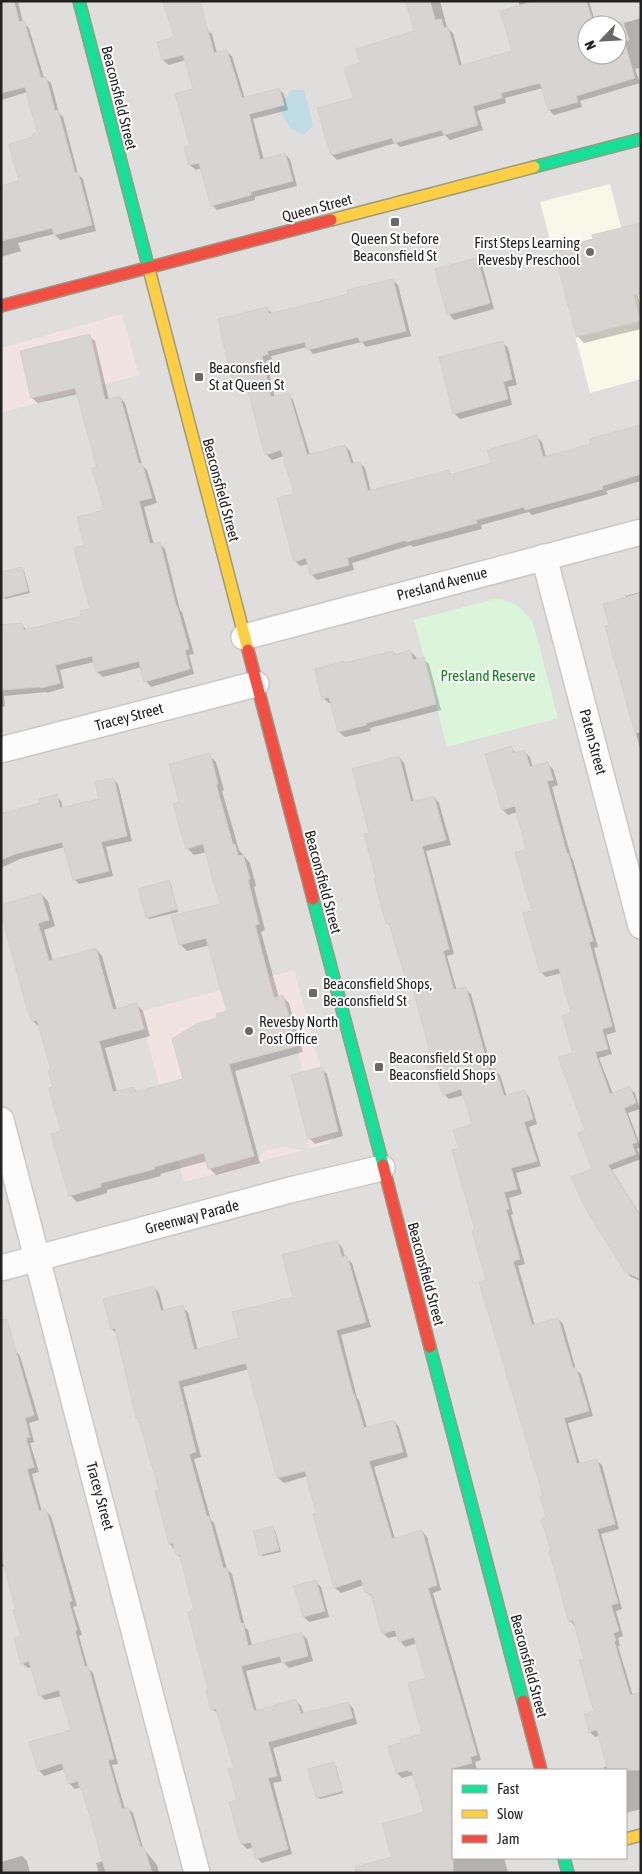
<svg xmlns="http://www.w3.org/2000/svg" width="642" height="1874" viewBox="0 0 642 1874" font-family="'Asap Condensed',sans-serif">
<rect width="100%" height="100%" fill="#f0eeeb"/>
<!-- residential -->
<path fill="#dfdedc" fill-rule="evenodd" d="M1 1H641V1873H1ZM587 25H617V55H587ZM453 1770H626V1858H453Z"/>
<!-- commercial -->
<g fill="#f1e3e1">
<path d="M122 314 139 375 1 413V348Z"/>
<path d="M294 970 338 1131 330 1143 184 1182 140 1012Z"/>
</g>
<!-- education -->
<path fill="#f8f7e8" d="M610 184 641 303V379L590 393 540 202Z"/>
<!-- park -->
<path fill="#daf5da" d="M495 599C513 601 523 608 533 623L558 718 447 747 414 620Z"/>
<!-- parking -->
<path fill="#e0dfde" d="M297 1046 303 1072 291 1075 308 1139 309 1151 283 1147 266 1150 252 1165 229 1064Z"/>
<!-- water -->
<path fill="#bfdbe3" d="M292 90H304L313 126 303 135 290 128 278 107Z"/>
<!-- shadow -->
<g fill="#0003">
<path d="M1 1H18L23 23 29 28 44 78 51 83 59 113 63 117 78 174 83 179 96 231 60 240 54 234 18 243 21 251 1 257V188L21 182 34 138 39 133 28 92 1 100Z"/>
<path d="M162 1H200L207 30 212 34 217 53 226 51 232 56 245 99 279 89 284 94 288 110 253 119 264 160 285 154 290 159 297 186 255 197V200L217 210 212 205 202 168 196 170 190 165 195 90 186 60 169 65 163 60 159 43 175 38 166 7Z"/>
<path d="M407 1H440L447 28 453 33 462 66 513 52 520 7 518 1H589L596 25H587V55H617V25L641 18V68L635 69 640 83 580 101 582 107 554 115 549 110 543 88 505 98 506 103 477 111 483 130 450 140 445 135 400 147 396 143 337 160 332 155 354 99 362 64 416 32Z"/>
<path d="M595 240 629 263 641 307V329L584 343 578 337Z"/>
<path d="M477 259 482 265 494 309 454 320 449 314Z"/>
<path d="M393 280 398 285 411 336 366 347 362 342 313 354 307 347 271 356 272 359 266 361 275 398 288 394 293 400 310 455 345 446 350 451 354 465 360 463 365 468 371 492 448 471 452 475 493 464 537 437 542 442 546 457 592 445 641 426V481L606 491 608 494 532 515 529 512 481 525 482 529 413 547 411 545 352 563 354 570 317 580 311 574 309 564 300 566 295 561V495L284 456 272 460 266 454 248 387 240 389 235 384 267 308 273 314 349 295Z"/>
<path d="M89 336 95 341 109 400 120 397 125 403 142 465 147 470 157 503 144 507 154 545 159 543 165 549 180 610 182 612 194 654 189 655 194 674 151 687 146 681 142 667 103 677 97 672 94 662 60 670 64 688 47 693 46 692 4 696 5 706 1 707V626L21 624 27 630 82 617 92 609 86 546 105 511 98 467 78 394 38 403 32 398 21 352Z"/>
<path d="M502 342 508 348 517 385 508 387 512 405 460 419 454 413Z"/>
<path d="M22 568 24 571 30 593 5 599 3 597Z"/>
<path d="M641 592V752L607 627 610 626 626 599 625 596Z"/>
<path d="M410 651 416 657 417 660 423 659 429 664 441 710 370 728 371 731 345 737 339 732 332 702 329 703 323 698 393 652 396 655Z"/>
<path d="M510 747 516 753 524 751 530 757 533 768 547 763 553 769 558 785 552 787 571 857 573 860 598 947 594 948 616 1032 606 1035 612 1054 599 1058 613 1094 629 1088 635 1093 640 1109 628 1113 641 1147 637 1149 641 1159 612 1170 641 1216V1281L631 1277 626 1271 593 1169 575 1054 572 1014 562 973 546 977 541 972 528 850 518 812 508 815 503 810Z"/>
<path d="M209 755 216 762 224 790 222 791 239 850 250 863 256 886 254 887 265 930 261 932 279 998 283 997 289 1003 303 1052 235 1071 260 1163 216 1175 209 1168 207 1161 160 1174 161 1176 107 1190V1193L77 1202 70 1195 52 1071 41 1029 33 1021 26 1001 41 894 48 901 55 926 44 930 53 961 96 949 102 956 117 1010 136 1004 143 1011 150 1036 105 1048 117 1092 133 1088 138 1093 185 1080 218 1019 228 1012 210 945 187 951 180 944 221 905 207 852 194 855 187 848 181 803Z"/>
<path d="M399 757 404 763 414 803 434 797 439 803 451 845 426 851 454 954 447 956 457 991 465 988 471 994 492 1070H494L500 1075 507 1097 524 1091 529 1097 537 1124 529 1127 541 1166 516 1173 522 1194 509 1198 513 1214 511 1215 525 1264 518 1266 535 1326 558 1319 563 1324 576 1370 581 1374 593 1416 568 1423 580 1465 596 1460 602 1465 619 1529 601 1534 622 1609 616 1611 623 1636 618 1638 620 1646H618L633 1696 641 1693V1809L626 1813V1770H605L604 1767 609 1766 600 1735 595 1737 590 1732 595 1712 585 1659 575 1626 570 1621 552 1551 544 1497 487 1281 476 1231 474 1125 464 1095 449 1099 444 1094 438 1076 435 1078 429 1072 431 1053 413 988 408 983 392 928 387 923 370 834Z"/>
<path d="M113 779 118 784 132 841 106 847 113 876 79 884 74 879 65 847 20 859 1 868V811L4 814 41 804 56 796 61 801 63 809 100 800Z"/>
<path d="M168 882 171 884 178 912 149 919 147 917Z"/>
<path d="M321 1068 327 1074 343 1136 315 1144 309 1138Z"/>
<path d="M337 1242 342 1247 345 1257 352 1263 371 1327 341 1335 357 1398 359 1400 367 1428 394 1421 399 1427 408 1457 374 1467 395 1539 422 1531 427 1537 441 1590 433 1593 481 1760 475 1762 477 1770H453V1858H504L508 1873H371L393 1858 425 1813 413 1775 402 1778 397 1773 424 1735 428 1679 417 1643 405 1647 400 1641 398 1636 388 1638 383 1633 372 1597 366 1591 364 1585 341 1593 335 1588 314 1514 318 1513 308 1476 284 1483 278 1478 249 1369 183 1387 201 1457 194 1459 211 1520 214 1523 227 1569 232 1574 245 1627 248 1630 252 1646 301 1633 307 1639 313 1661 289 1668 283 1662 246 1671 257 1712 296 1701 301 1706 304 1715 348 1703 353 1708 357 1724 273 1748 282 1781 273 1783 292 1854 262 1863 257 1858 254 1847 247 1849 242 1844 236 1768 219 1714 212 1709 195 1611 182 1560 170 1544 160 1490 141 1421 137 1418 118 1335 112 1329 154 1287 159 1293 164 1311 182 1307 188 1312 198 1351 241 1339 294 1297Z"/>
<path d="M15 1350 20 1356 39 1420 29 1423 34 1442 30 1443 39 1472 32 1474 42 1512 46 1511 51 1516 77 1606 73 1607 82 1635 79 1636 88 1668 93 1673 118 1764 112 1765 125 1809 128 1808 133 1813 143 1848 157 1865 159 1873H99L96 1863 104 1861 84 1792 81 1787 75 1789 69 1783 65 1769 44 1776 39 1770 72 1731 62 1696 45 1700 40 1695 32 1667 28 1668 22 1663V1637L18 1609 6 1566 1 1567V1518Z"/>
<path d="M272 1527 275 1530 281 1552 263 1556 260 1554Z"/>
<path d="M316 1582 321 1587 329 1617 309 1622 304 1617 295 1587Z"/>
<path d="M334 1764 336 1766 343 1793 320 1799 317 1797Z"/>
<path d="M22 1856 27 1861 30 1873H1V1862Z"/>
</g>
<!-- building -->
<g fill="#d7d4d2" stroke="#d3d0cc">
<path d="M1 1H14L19 22 24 21 41 78 46 77 55 111 58 110 75 173 78 172 92 225 54 235 52 228 1 241V186L19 181 9 144 33 137 32 134 37 132 25 87 1 93Z"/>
<path d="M163 1H200L214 53 227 50 242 98 279 88 284 105 249 114 260 160 285 153 293 181 250 192 251 195 211 206 199 163 189 165 184 147 190 145 175 94 193 89 183 55 162 60 157 42 174 37Z"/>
<path d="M406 1H430L435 20 441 19 444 28 448 27 459 66 512 51 500 11 535 1H586L594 25H587V55H617V25H613L623 22 629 40 624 41 635 78 576 96 578 102 548 110 540 83 501 93 502 98 473 106 478 125 444 135 442 130 394 143 392 138 331 155 317 108 353 98 344 68 360 63 356 49 414 31Z"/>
<path d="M641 223V294L634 295 640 321 576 337 553 249 593 239 592 235Z"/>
<path d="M477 258 490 303 447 315 435 269Z"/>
<path d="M393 279 406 331 360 342 358 337 307 350 305 342 267 351 268 354 262 356 271 397 289 393 307 455 345 445 351 464 360 462 368 491 449 470 450 475 491 463 487 450 537 435 543 457 591 444 589 439 641 425V474L602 486 603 489 525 510 524 507 476 520 477 523 406 542V540L347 558 349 565 310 575 306 558 294 562 277 498 294 494 281 450 265 455 245 381 233 384 218 319 268 307 269 314 348 294 347 290Z"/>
<path d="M90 334 105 400 120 396 139 464 142 463 152 498 139 501 150 544 160 542 176 606H177L189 649 185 650 190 669 144 682 139 661 96 672 92 656 55 665 60 683 41 688 40 687 1 690V625L22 623 24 630 81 616 80 611 90 609 74 548 84 545 77 517 104 510 92 468 97 467 75 388 31 398 20 351Z"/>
<path d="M503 341 512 379 503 382 508 399 453 414 439 357Z"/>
<path d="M22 567 28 591 1 598V572Z"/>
<path d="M641 593V732L635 733 605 626 609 625 603 604Z"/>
<path d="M410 650 413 660 424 657 436 704 366 723V725L338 732 329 697 322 699 315 669 344 661V663L393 651 394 655Z"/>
<path d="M511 746 513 753 525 750 530 767 548 762 553 780 547 781 567 854 568 853 593 941 589 942 612 1026 602 1029 608 1049 595 1052 610 1094 630 1086 636 1103 624 1108 637 1142 632 1144 636 1154 608 1165 641 1217V1279L625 1272 584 1206 571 1177 592 1169 578 1133 585 1130 558 1057 573 1053 562 1016 571 1013 559 968 540 973 523 913 532 911 515 853 526 849 515 806 502 810 485 754Z"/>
<path d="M210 753 218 784H216L233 845 235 844 238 856 243 855 250 879 248 880 259 924 255 925 274 998 283 995 297 1046 229 1064 254 1156 208 1169 204 1153 154 1167 155 1169 101 1183V1187L69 1196 51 1134 61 1131 49 1088 53 1087 48 1071 51 1070 37 1020 32 1022 25 1002 1 913V905L41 893 49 920 38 923 49 961 96 948 113 1010 137 1003 144 1029 99 1041 113 1092 134 1087 135 1092 183 1079 172 1039 196 1024 217 1018 216 1014 227 1011 206 938 179 945 171 916 220 904 203 844 186 849 173 804 179 802 169 764Z"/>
<path d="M399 756 411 802 434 796 446 840 422 846 449 949 443 951 454 990 466 987 489 1070 495 1068 504 1096 525 1090 533 1119 524 1122 537 1161 511 1168 517 1189 504 1192 509 1209H506L520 1259 513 1261 532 1325 558 1318 573 1368H576L589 1411 564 1418 577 1464 597 1459 615 1524 597 1529 618 1603 611 1605 619 1631 613 1633 616 1641H614L630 1695 641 1692V1770H608L597 1730 589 1732 584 1714 594 1711 579 1660 584 1659 573 1620 569 1622 549 1551H551L541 1519 546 1517 540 1497 543 1496 479 1282 486 1280 472 1231 475 1230 452 1150 459 1148 453 1130 472 1124 461 1089 443 1095 435 1071 428 1073 422 1055 430 1052 411 982 407 983 389 923 386 924 374 879 376 878 364 834 369 833 352 769Z"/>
<path d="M114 778 127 836 101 842 109 871 73 880 62 842 15 854 1 860V814L40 803 39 799 57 794 60 808 99 799 95 782Z"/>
<path d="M169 880 177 909 146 918 138 889Z"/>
<path d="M322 1067 338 1131 308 1139 291 1075Z"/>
<path d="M337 1240 342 1257 347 1256 366 1322 336 1330 353 1394H354L364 1428 394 1420 403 1452 369 1461 392 1539 422 1530 437 1585 428 1588 477 1755 470 1757 472 1763 453 1768V1873H356L355 1867 392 1857 382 1824 424 1812 412 1771 409 1772 408 1770 396 1773 388 1746 401 1743 400 1740 422 1734 408 1683 426 1678 414 1637 399 1642 395 1630 382 1634 371 1594 365 1592 361 1579 334 1588 313 1514 316 1513 305 1471 277 1478 246 1363 178 1381 196 1452 189 1454 207 1517 209 1516 223 1568H227L241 1624 243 1623 248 1646 302 1632 308 1656 282 1663 280 1656 241 1666 254 1711 296 1699 301 1714 348 1702 353 1718 268 1742 277 1776 268 1778 288 1849 256 1859 251 1842 241 1844 229 1802 237 1800 228 1769 234 1768 216 1709 211 1710 206 1690 208 1689 188 1612 194 1610 180 1555H176L173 1543 169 1544 155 1491 159 1490 138 1418H136L115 1328 111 1329 103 1299 154 1286 161 1311 183 1305 194 1350 239 1338 232 1312 293 1297 282 1255Z"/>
<path d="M7 1319 34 1415 25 1418 30 1437 26 1438 34 1467 27 1469 39 1511 46 1509 72 1601 69 1602 77 1630 75 1631 85 1667 88 1666 114 1759 108 1760 122 1809 128 1807 141 1848 144 1847 152 1873H106L82 1789 80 1790 78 1781 68 1784 62 1763 38 1771 29 1742 71 1730 59 1690 39 1696 29 1661 21 1664 14 1638 21 1636 13 1610 16 1609 1 1555V1320Z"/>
<path d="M273 1526 279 1550 259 1555 253 1531Z"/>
<path d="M316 1580 325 1611 303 1617 294 1586Z"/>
<path d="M334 1762 342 1791 316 1798 308 1769Z"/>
</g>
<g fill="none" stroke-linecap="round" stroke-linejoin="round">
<defs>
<g id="street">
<path d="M544 557 641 926"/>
<path d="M244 637 641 532"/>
<path d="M1 750 256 684"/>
<path d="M1 1120 197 1873"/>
<path d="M1 1268 290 1190 382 1168"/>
</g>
<g id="fast">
<path d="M79 1 150 273"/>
<path d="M534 167 641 139"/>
<path d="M313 899 383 1165"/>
<path d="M430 1347 523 1701"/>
<path d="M564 1858 568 1873"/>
</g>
<g id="slow">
<path d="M331 220 534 167"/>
<path d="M150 273 248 650"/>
<path d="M626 1839 641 1835"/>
</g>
<g id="jam">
<path d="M1 306 331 220"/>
<path d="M248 650 313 899"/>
<path d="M383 1165 430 1347"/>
<path d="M523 1701 541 1770"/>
</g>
</defs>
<!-- street casing -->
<use href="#street" stroke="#c9c8c7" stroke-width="28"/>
<!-- fast casing -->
<use href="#fast" stroke="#999a82" stroke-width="14"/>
<!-- slow casing -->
<use href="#slow" stroke="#999a82" stroke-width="14"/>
<!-- jam casing -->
<use href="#jam" stroke="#999a82" stroke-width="14"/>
<!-- street -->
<use href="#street" stroke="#fdfcfc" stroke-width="25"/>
<!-- fast -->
<use href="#fast" stroke="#16e098" stroke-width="11"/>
<!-- slow -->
<use href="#slow" stroke="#ffcf43" stroke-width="11"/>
<!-- jam -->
<use href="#jam" stroke="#f24e42" stroke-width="11"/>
</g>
<!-- markers -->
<g fill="#6a6968" stroke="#fff" stroke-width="2">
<rect x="390" y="217" width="10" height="10" rx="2.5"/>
<circle cx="590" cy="252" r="5"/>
<rect x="194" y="372" width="10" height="10" rx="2.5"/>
<rect x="308" y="988" width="10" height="10" rx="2.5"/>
<circle cx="249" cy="1031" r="5"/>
<rect x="374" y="1062" width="10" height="10" rx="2.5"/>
</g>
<g text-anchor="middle" stroke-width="4" stroke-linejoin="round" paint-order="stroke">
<!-- street labels -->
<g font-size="15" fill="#222" stroke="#fff">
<text transform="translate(119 98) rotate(76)" y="5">Beaconsfield Street</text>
<text transform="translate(317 208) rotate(-15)" y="5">Queen Street</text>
<text transform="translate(221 490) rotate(75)" y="5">Beaconsfield Street</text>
<text transform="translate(442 584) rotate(-15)" y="5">Presland Avenue</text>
<text transform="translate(129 717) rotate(-15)" y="5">Tracey Street</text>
<text transform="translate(593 742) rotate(75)" y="5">Paten Street</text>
<text transform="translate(323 882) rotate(75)" y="5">Beaconsfield Street</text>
<text transform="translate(192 1217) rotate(-15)" y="5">Greenway Parade</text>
<text transform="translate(426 1274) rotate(75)" y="5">Beaconsfield Street</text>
<text transform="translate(100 1496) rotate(75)" y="5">Tracey Street</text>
<text transform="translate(529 1666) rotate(75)" y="5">Beaconsfield Street</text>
</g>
<!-- poi labels -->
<g font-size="15" fill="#222" stroke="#fff" text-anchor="start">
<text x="395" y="244" text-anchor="middle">Queen St before<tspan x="395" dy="17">Beaconsfield St</tspan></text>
<text x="580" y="248" text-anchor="end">First Steps Learning<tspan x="580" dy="17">Revesby Preschool</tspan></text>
<text x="209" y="373">Beaconsfield<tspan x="209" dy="17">St at Queen St</tspan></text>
<text x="323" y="989">Beaconsfield Shops,<tspan x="323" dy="17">Beaconsfield St</tspan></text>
<text x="259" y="1027">Revesby North<tspan x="259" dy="17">Post Office</tspan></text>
<text x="389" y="1063">Beaconsfield St opp<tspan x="389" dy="17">Beaconsfield Shops</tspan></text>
</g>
<!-- park labels -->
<g font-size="15" fill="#0c8416" stroke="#fff">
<text x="488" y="681">Presland Reserve</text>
</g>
</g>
<!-- border -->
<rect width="642" height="1874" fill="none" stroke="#222222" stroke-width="5"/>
<!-- legend -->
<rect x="452" y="1769" width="175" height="90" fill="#ffffff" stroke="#a7a7a7"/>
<rect x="462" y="1785" width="25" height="8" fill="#16e098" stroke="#a7a7a7"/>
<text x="497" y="1794" font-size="15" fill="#222222">Fast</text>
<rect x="462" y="1810" width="25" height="8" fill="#ffcf43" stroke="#a7a7a7"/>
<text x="497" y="1819" font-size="15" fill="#222222">Slow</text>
<rect x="462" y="1835" width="25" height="8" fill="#f24e42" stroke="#a7a7a7"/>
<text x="497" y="1844" font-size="15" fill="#222222">Jam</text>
<!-- north arrow -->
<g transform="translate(602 40) rotate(245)"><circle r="24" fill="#ffffff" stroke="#a7a7a7"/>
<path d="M0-4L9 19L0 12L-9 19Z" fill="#6a6968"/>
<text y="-8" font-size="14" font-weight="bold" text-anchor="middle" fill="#222222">N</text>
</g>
</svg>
